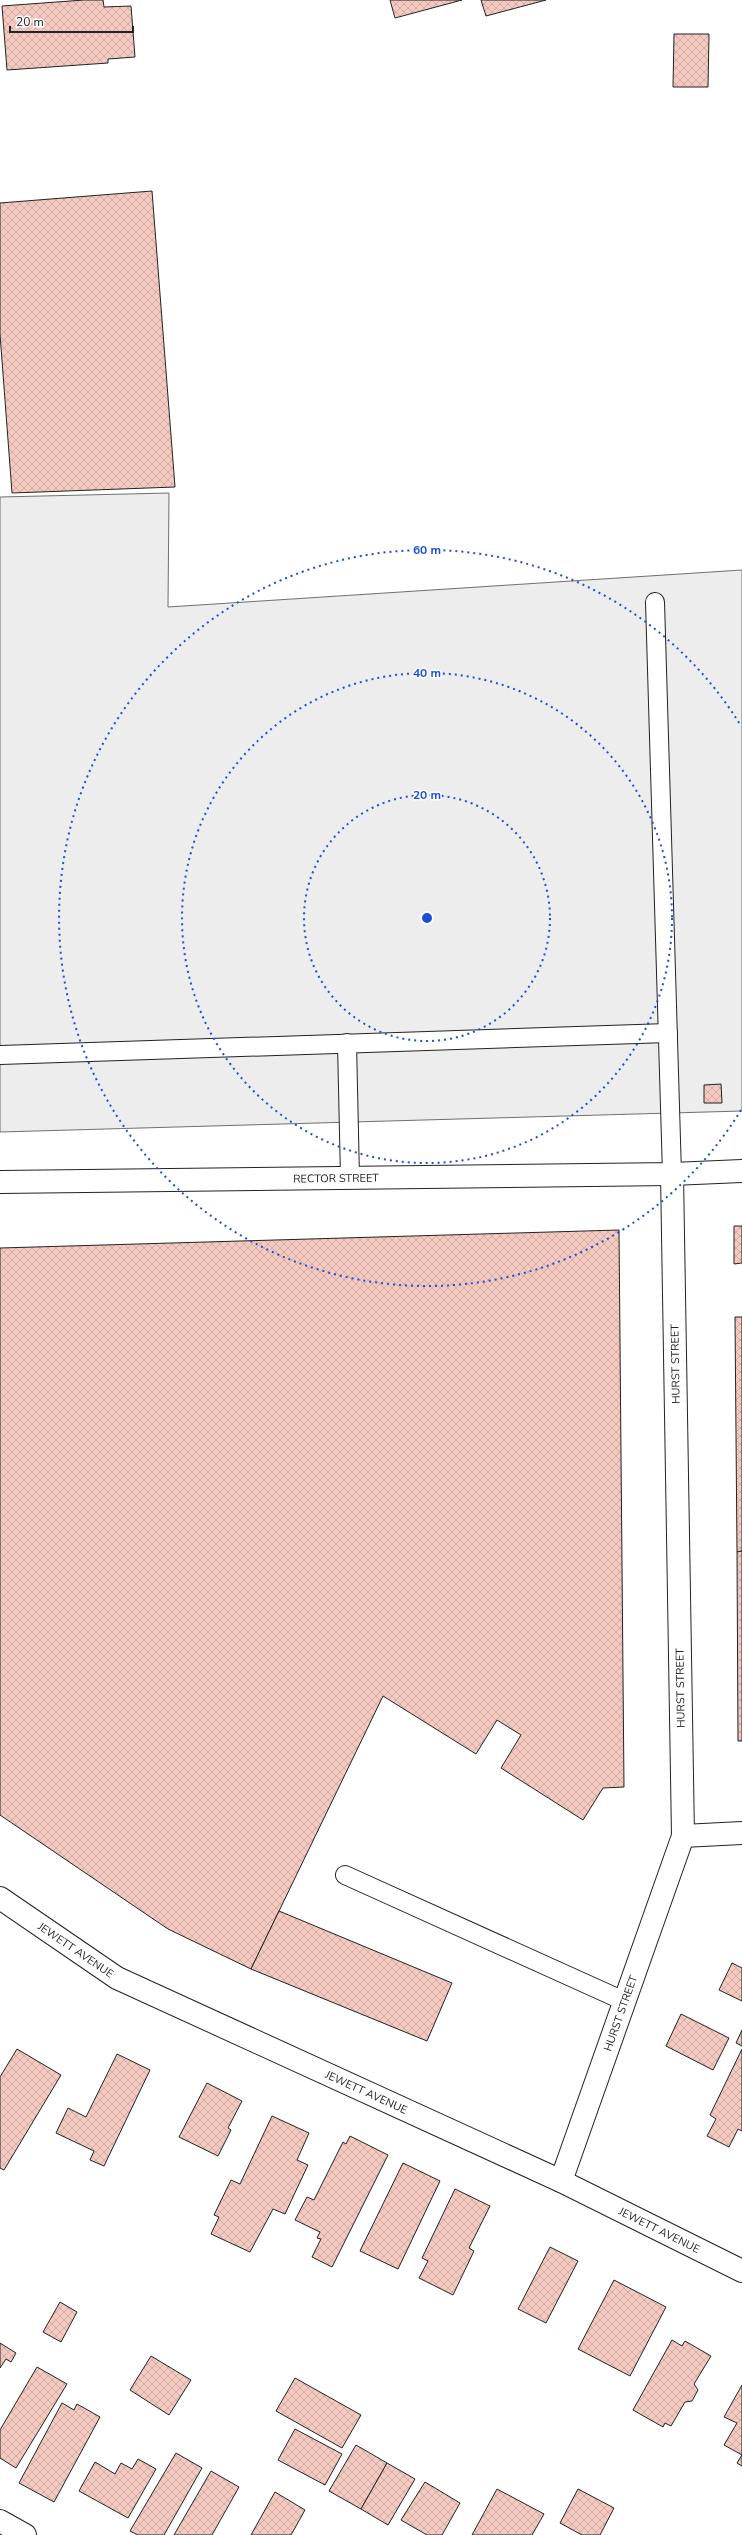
<svg xmlns="http://www.w3.org/2000/svg" width="742" height="2535" viewBox="0 0 742 2535" font-family="'Nunito Sans',sans-serif">
<defs>
<pattern id="building-cross-hatch" width="8" height="8" patternUnits="userSpaceOnUse"><rect width="8" height="8" fill="#f3c9c0"/><path d="M0 0l8 8M0 8l8-8" fill="none" stroke="#d0aca5"/></pattern>
</defs>
<rect width="100%" height="100%" fill="#fff"/>
<!-- parking -->
<path fill="#ededed" stroke="#6f6f6f" d="M169 493 168 607 742 570V1111L0 1132V497Z"/>
<!-- building -->
<g fill="url(#building-cross-hatch)" stroke="#222">
<path d="M84 0H103L104 7 131 6 135 57 108 59V63L7 70 2 6Z"/>
<path d="M390 0H462L395 18Z"/>
<path d="M481 0H546L486 16Z"/>
<path d="M674 34H709L708 87H673Z"/>
<path d="M152 191 175 487 12 493 0 334V203Z"/>
<path d="M721 1084 722 1103H704V1085Z"/>
<path d="M734 1226H742V1263L734 1264Z"/>
<path d="M619 1230 624 1787 603 1788 583 1820 501 1768 521 1735 497 1720 476 1754 383 1696 251 1969 168 1929 0 1815V1248Z"/>
<path d="M735 1317H742V1551L737 1552Z"/>
<path d="M742 1551V1741H738L737 1552Z"/>
<path d="M279 1911 452 1983 427 2041 251 1969Z"/>
<path d="M732 1963 742 1968V2001L719 1990Z"/>
<path d="M681 2014 729 2038 713 2070 666 2046Z"/>
<path d="M742 2030V2046L736 2043Z"/>
<path d="M17 2049 61 2075 4 2170 0 2168V2077Z"/>
<path d="M742 2049V2131L738 2129 729 2147 707 2136 716 2119 710 2115Z"/>
<path d="M117 2054 150 2070 104 2166 90 2160 94 2151 56 2133 68 2108 86 2117Z"/>
<path d="M207 2083 242 2101 228 2128 231 2130 218 2156 179 2137Z"/>
<path d="M272 2116 309 2133 297 2160 308 2165 285 2214 273 2209 250 2252 211 2234 219 2217 214 2215 231 2180 240 2184Z"/>
<path d="M350 2136 388 2155 332 2267 312 2257 321 2239 317 2238 320 2232 295 2220 307 2197 314 2200 343 2142 346 2144Z"/>
<path d="M403 2163 440 2181 398 2269 360 2251Z"/>
<path d="M455 2189 490 2206 469 2248 474 2251 453 2295 419 2278 428 2261 422 2258Z"/>
<path d="M550 2247 578 2261 546 2323 518 2309Z"/>
<path d="M614 2280 666 2307 630 2376 578 2349Z"/>
<path d="M60 2302 77 2312 61 2342 43 2332Z"/>
<path d="M672 2340 682 2346 685 2341 711 2356 694 2384 698 2390 692 2401 685 2402 671 2426 665 2423 663 2427 633 2410Z"/>
<path d="M0 2343 16 2353 11 2362 6 2359 0 2368Z"/>
<path d="M151 2356 191 2380 169 2415 130 2390Z"/>
<path d="M37 2367 67 2384 16 2468 0 2458V2430Z"/>
<path d="M295 2378 361 2415 342 2448 276 2411Z"/>
<path d="M742 2385V2466L737 2463 742 2455 724 2445 737 2423 724 2417Z"/>
<path d="M62 2403 74 2410 77 2404 100 2417 54 2502 19 2483Z"/>
<path d="M295 2429 342 2454 325 2485 278 2460Z"/>
<path d="M356 2445 387 2463 361 2509 329 2491Z"/>
<path d="M176 2453 202 2468 164 2535H138L130 2531Z"/>
<path d="M138 2459 156 2469 128 2518 79 2491 95 2462 115 2474 121 2463 132 2469Z"/>
<path d="M387 2463 415 2479 388 2525 361 2509Z"/>
<path d="M211 2471 239 2487 212 2535H174Z"/>
<path d="M425 2482 460 2503 442 2535H427L401 2520Z"/>
<path d="M497 2489 544 2514 532 2535H472Z"/>
<path d="M578 2489 614 2508 600 2535H582L560 2523Z"/>
<path d="M275 2492 305 2510 291 2535H251Z"/>
</g>
<g fill="none" stroke-linecap="round" stroke-linejoin="round">
<defs>
<g id="service">
<path d="M655 602 672 1174"/>
<path d="M347 1043 350 1178"/>
<path d="M0 1055 668 1033"/>
<path d="M345 1875 624 2001"/>
</g>
<g id="minor">
<path id="s1" d="M0 1182 672 1174 742 1171"/>
<path d="M683 1836 742 1833"/>
<path id="s2" d="M561 2181 683 1836 672 1174"/>
<path d="M0 2521 25 2535"/>
</g>
<g id="tertiary">
<path id="s3" d="M0 1898 117 1978 561 2181 742 2271"/>
</g>
</defs>
<!-- service casing -->
<use href="#service" stroke="#222" stroke-width="20"/>
<!-- minor casing -->
<use href="#minor" stroke="#222" stroke-width="24"/>
<!-- tertiary casing -->
<use href="#tertiary" stroke="#222" stroke-width="24"/>
<!-- service -->
<use href="#service" stroke="#fff" stroke-width="18"/>
<!-- minor -->
<use href="#minor" stroke="#fff" stroke-width="22"/>
<!-- tertiary -->
<use href="#tertiary" stroke="#fff" stroke-width="22"/>
</g>
<!-- distance rings -->
<g fill="none" stroke="#1d4ed8" stroke-width="2" stroke-dasharray="2 4">
<circle cx="427" cy="918" r="123"/>
<circle cx="427" cy="918" r="245"/>
<path d="M741 1110A368 368 0 1 1 741 726"/>
</g>
<g text-anchor="middle" stroke-width="3" stroke-linejoin="round" paint-order="stroke">
<!-- street labels -->
<g font-size="11" fill="#222" stroke="#fff">
<text dy="4" stroke="none"><textPath href="#s1" startOffset="336">RECTOR STREET</textPath></text>
<text transform="translate(675 1364) rotate(-91)" y="4">HURST STREET</text>
<text transform="translate(680 1688) rotate(-91)" y="4">HURST STREET</text>
<text dy="4" stroke="none"><textPath href="#s3" startOffset="92">JEWETT AVENUE</textPath></text>
<text dy="4" stroke="none"><textPath href="#s2" startOffset="178">HURST STREET</textPath></text>
<text dy="4" stroke="none"><textPath href="#s3" startOffset="416">JEWETT AVENUE</textPath></text>
<text dy="4" stroke="none"><textPath href="#s3" startOffset="740">JEWETT AVENUE</textPath></text>
</g>
</g>
<circle cx="427" cy="918" r="6" fill="#1d4ed8" stroke="#fff" stroke-width="2"/>
<g font-size="12" text-anchor="middle" font-weight="bold" fill="#1d4ed8" stroke="#fff" stroke-width="3" stroke-linejoin="round" paint-order="stroke">
<text x="427" y="554">60 m</text>
<text x="427" y="677">40 m</text>
<text x="427" y="799">20 m</text>
</g>
<!-- scale -->
<path d="M10 26v6h123v-6" fill="none" stroke="#222222" stroke-width="2"/>
<text x="16" y="26" font-size="12" fill="#222222" stroke="#ffffff" stroke-width="3" paint-order="stroke">20 m</text>
</svg>
